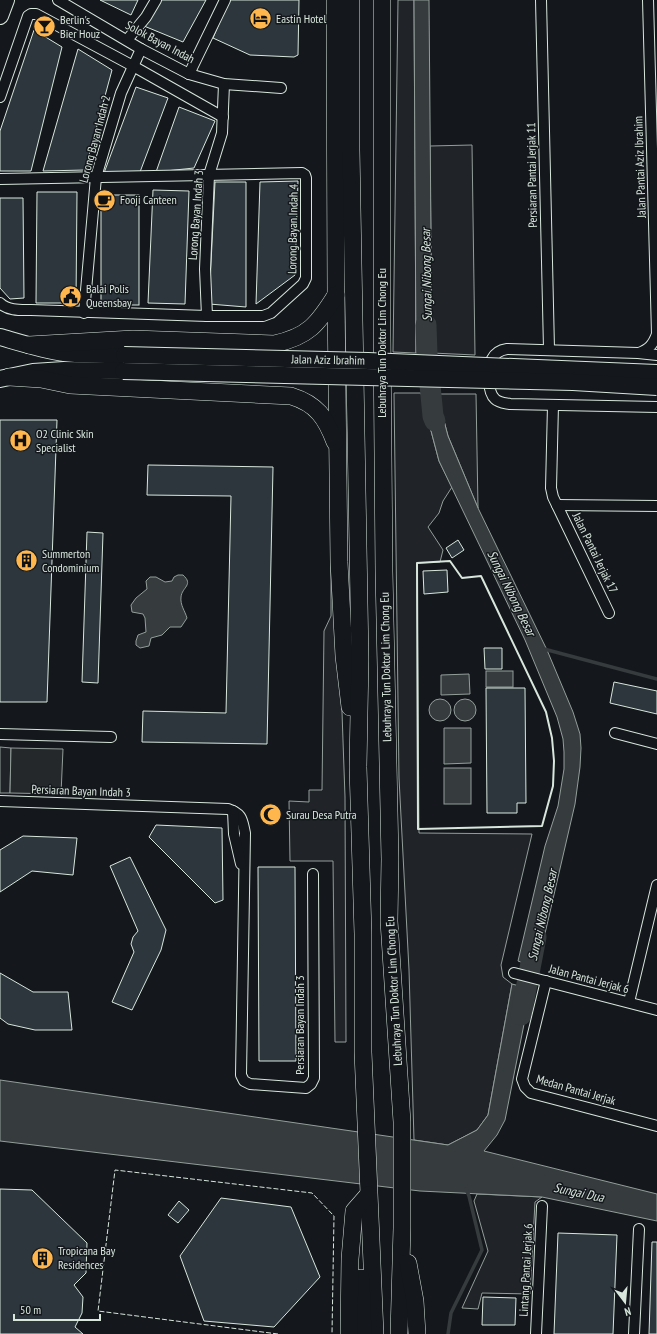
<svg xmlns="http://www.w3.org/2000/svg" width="657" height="1334" viewBox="0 0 657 1334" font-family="'PT Sans Narrow',sans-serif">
<rect width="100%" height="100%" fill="#14181c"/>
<!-- green -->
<g fill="#202428" stroke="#939e99">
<path d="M398 0H414L416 353 393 352Z"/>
<path d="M472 145 475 355 432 353 430 146Z"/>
<path d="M394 393H421L439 461 452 487 443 501 439 513 428 527 443 550 440 562 417 563 419 833 532 834 501 965 503 977 512 984 488 1115 477 1130 448 1145 414 1140 409 970 399 778Z"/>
<path d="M437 394H476L478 508 448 436Z"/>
<path d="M331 553 342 712 345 797 346 1042H335L333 861H290L289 801 309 802V790H322L324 631 331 616Z"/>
<path d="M0 747 11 748 10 793H0Z"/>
<path d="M477 1194 542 1197 535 1202 530 1294 482 1293 478 1309 462 1308 488 1251 474 1201Z"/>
</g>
<!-- parking -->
<path fill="#24282b" stroke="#939e99" d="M11 748 63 749 61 794 10 793Z"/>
<!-- water -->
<g fill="#363b3e" stroke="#939e99">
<path d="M414 0H429L432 353H416Z"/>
<path d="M421 393 437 394 448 436 478 508 547 650 573 712 580 734 581 748 580 767 575 804 537 968 518 961 545 846 558 806 564 769V752L563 739 557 717 525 640 439 461Z"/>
<path d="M178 575H183C194 585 182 587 181 597 180 605 185 611 187 618L181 627H170L162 635 151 638 149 646 140 648 136 645V641L138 635 146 632 145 618 143 614 132 612 131 605 136 598 147 589 146 581 150 577H156L165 582 172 581 174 577Z"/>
<rect x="486" y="671" width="27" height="16"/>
<path d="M469 674 470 694 441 695V675Z"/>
<circle cx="440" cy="710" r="11"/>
<circle cx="465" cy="710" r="11"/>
<path d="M444 728H471V763L444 764Z"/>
<rect x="444" y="768" width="27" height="36"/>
<path d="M512 984 531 989 505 1120 497 1135 484 1151 657 1194V1221L542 1197 420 1191 0 1141V1080L448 1145 477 1130 488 1115Z"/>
</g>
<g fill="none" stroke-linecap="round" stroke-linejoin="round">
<!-- stream -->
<g stroke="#363b3e" stroke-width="3.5">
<path d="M544 649 657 679"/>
<path d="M448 1334 451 1313 482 1250 469 1196 466 1189"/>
</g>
<!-- river -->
<g stroke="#363b3e" stroke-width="21">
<path d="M426 325 427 354 433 416 435 421"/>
<path d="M521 1015 536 937"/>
</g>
</g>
<!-- building -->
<g fill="#2c363c" stroke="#d8e6dc">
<path d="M100 0H138L131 15Z"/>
<path d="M157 0H206L183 42 144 26Z"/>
<path d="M229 0H299L298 55 294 57 250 55 213 38Z"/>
<path d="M34 30 62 47 31 171H0V131Z"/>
<path d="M78 49 112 70 85 170 43 171Z"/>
<path d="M136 87 168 98 140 172 104 173Z"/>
<path d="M179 107 215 121 194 168 156 172Z"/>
<path d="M298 181 295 275 256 304 260 182Z"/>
<path d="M215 182H246V307L209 304Z"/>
<path d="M153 190 189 191 185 304 148 303Z"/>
<path d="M37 192H77L76 303H36Z"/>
<rect x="101" y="195" width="38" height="110"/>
<path d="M0 198H23L24 298 10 299 0 288Z"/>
<path d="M0 420H57L47 702H0Z"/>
<path d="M148 465 273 467 267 744 142 742 143 711 226 713 231 496 147 495Z"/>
<path d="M87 532 103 533 98 683 82 682Z"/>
<path d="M458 540 464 550 452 558 446 548Z"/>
<path d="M447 570 448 592 424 594 423 571Z"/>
<path d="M484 648H502V669H485Z"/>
<path d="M614 682 657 691V714L610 703Z"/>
<path d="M486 688H525L526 803H517V813H487Z"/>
<path d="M156 825 222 828 223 900 215 903 149 837Z"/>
<path d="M23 836 77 838 73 875 32 871 0 892V850Z"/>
<path d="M130 857 166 930 161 950 132 1010 112 1002 134 952 131 944 133 937 138 931 110 866Z"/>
<path d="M258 867H295L296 1061H259Z"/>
<path d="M0 973 33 992H68L72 1030H35L8 1024 0 1018Z"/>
<path d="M0 1189 32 1190 87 1243 86 1273 74 1285 83 1297 82 1313 75 1327 83 1334H0Z"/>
<path d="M221 1198 291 1207 320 1277 274 1327 204 1321 180 1256Z"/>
<path d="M179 1201 189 1210 178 1223 168 1215Z"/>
<path d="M558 1233 617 1235 613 1334H554Z"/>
<path d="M652 1242H657V1334H649Z"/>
<path d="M483 1297 516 1298 515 1325H482Z"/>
</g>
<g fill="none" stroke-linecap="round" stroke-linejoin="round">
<defs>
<g id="minor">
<path d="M58 0 141 49 189 74 224 84 281 88"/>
<path d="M541 0 549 349"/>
<path d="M127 40 146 17 156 0"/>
<path d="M189 74 225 0"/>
<path d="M0 97 28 16 31 14H36L133 66 223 117"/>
<path d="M0 179 302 173 305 175 306 178V278L303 284 271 313 263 316H207L31 310C21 310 8 311 0 303"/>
<path d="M84 313 96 177 121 93 141 49"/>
<path d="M207 316 205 269 209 175 222 133 224 84"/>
<path d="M639 353C649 349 653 345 657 334L648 0"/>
<path d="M657 355 638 353 507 349C500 350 495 353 492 359 488 369 487 392 495 399 499 403 505 403 510 404L657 407"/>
<path d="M553 405 551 488 553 497 609 613"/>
<path d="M557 505 657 506"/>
<path d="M615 733 657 744"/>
<path d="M0 734 111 737"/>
<path d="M0 801 228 809C243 814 242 820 245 833L241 1075 244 1081 250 1084 306 1088 311 1084 314 1078 313 874"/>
<path d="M233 811 234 834 241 864"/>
<path d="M514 973 657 1010"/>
<path d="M546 981 522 1079 525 1087 531 1093 657 1126"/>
<path d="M629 1002 657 885"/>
<path d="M536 1334 542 1206"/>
<path d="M634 1334 639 1229"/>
</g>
<g id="primary">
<path d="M0 16 6 0"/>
<path d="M0 337C21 343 43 350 64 353 84 355 104 355 124 355"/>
<path d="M0 379 33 372 64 370 123 371"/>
</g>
<g id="trunk">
<path d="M335 0 336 295 339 562 344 656 350 707"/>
<path d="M351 0V150L360 659 358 767 363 934V1052L375 1334"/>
<path d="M382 0V335L384 571 390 859 389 921 402 1122V1228L399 1334"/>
<path d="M29 345 133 339 274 344C308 337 318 324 336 295"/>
<path d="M9 377 41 379 70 385 291 396C317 404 326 418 335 442"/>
<path d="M408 1263 415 1301 417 1334"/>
<path d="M361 1278 363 1334"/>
<path d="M349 1334 350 1259 354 1211 368 1195"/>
</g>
</defs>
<!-- minor casing -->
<use href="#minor" stroke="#d8e6dc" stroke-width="12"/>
<!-- primary casing -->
<use href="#primary" stroke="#d8e6dc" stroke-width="18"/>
<!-- trunk casing -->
<use href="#trunk" stroke="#d8e6dc" stroke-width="18"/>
<!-- minor -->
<use href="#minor" stroke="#14181c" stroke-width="10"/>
<!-- primary -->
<use href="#primary" stroke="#14181c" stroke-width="16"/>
<!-- trunk -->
<use href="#trunk" stroke="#14181c" stroke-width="17"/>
<defs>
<g id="primary-bridge">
<path d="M124 355 368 361 657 373"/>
<path d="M123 371 573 382 657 387"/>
</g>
</defs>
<!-- primary-bridge casing -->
<use href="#primary-bridge" stroke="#d8e6dc" stroke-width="18" stroke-linecap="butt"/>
<!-- primary-bridge -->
<use href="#primary-bridge" stroke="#14181c" stroke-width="16"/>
<!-- fence -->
<path stroke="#d8e6dc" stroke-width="1" stroke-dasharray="5 2" stroke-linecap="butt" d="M278 1334 98 1311 115 1170 312 1193 334 1216 332 1334"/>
<!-- wall -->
<path stroke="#d8e6dc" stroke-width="2" d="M450 561 462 578 481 576 546 712 552 738 554 761 553 786 542 826 418 829 417 563Z"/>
</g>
<!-- icons -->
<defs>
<symbol id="hotel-disc" viewBox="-11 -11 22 22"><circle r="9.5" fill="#ffb74d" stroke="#14181c"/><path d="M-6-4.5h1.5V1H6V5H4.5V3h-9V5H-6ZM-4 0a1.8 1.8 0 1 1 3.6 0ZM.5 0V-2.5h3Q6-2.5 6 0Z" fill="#111"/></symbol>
<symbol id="bar-disc" viewBox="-11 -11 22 22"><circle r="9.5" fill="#ffb74d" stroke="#14181c"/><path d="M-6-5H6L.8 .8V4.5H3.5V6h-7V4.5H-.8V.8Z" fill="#111"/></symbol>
<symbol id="cafe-disc" viewBox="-11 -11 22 22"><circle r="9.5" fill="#ffb74d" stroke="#14181c"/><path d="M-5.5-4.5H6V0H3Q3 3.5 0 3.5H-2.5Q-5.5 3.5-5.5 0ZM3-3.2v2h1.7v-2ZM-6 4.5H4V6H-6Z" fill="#111"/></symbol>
<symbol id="civic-disc" viewBox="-11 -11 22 22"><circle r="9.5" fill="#ffb74d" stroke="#14181c"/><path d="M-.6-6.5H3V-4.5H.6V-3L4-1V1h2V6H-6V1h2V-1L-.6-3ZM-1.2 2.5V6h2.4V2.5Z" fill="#111"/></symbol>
<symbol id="hospital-disc" viewBox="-11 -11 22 22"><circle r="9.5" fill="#ffb74d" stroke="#14181c"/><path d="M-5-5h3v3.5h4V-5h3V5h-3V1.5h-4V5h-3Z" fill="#111"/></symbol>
<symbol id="building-disc" viewBox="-11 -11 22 22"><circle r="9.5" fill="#ffb74d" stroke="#14181c"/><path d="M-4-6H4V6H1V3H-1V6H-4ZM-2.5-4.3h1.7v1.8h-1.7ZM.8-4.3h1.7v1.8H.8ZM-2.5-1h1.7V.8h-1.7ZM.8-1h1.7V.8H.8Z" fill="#111"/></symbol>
<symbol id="mosque-disc" viewBox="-11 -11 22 22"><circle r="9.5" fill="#ffb74d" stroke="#14181c"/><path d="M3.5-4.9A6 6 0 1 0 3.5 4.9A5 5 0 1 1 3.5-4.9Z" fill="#111"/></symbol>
</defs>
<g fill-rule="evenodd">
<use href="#hotel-disc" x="248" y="6" width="25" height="25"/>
<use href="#bar-disc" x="32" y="14" width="25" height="25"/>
<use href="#cafe-disc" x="92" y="188" width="25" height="25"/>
<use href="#civic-disc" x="58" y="284" width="25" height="25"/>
<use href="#hospital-disc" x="8" y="428" width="25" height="25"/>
<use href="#building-disc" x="14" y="548" width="25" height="25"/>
<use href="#mosque-disc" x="258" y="802" width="25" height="25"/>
<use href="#building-disc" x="30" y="1246" width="25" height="25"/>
</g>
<g text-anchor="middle" stroke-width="3" stroke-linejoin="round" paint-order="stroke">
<!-- poi labels -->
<g font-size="12" fill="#d8e6dc" stroke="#14181c" text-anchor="start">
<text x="276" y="23">Eastin Hotel</text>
<text x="60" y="24">Berlin's<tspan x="60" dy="14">Bier Houz</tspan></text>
<text x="120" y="204">Fooji Canteen</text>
<text x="86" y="293">Balai Polis<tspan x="86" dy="14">Queensbay</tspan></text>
<text x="36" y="438">O2 Clinic Skin<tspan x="36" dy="14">Specialist</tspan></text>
<text x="42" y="558">Summerton<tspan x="42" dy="14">Condominium</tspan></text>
<text x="286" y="819">Surau Desa Putra</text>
<text x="58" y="1255">Tropicana Bay<tspan x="58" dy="14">Residences</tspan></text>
</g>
<!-- street labels -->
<g font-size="12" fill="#d8e6dc" stroke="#14181c">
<text transform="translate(160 42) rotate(28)" y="4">Solok Bayan Indah</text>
<text transform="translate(95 139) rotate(-75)" y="4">Lorong Bayan Indah 2</text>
<text transform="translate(640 167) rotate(-92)" y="4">Jalan Pantai Aziz Ibrahim</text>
<text transform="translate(532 175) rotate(-91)" y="4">Persiaran Pantai Jerjak 11</text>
<text transform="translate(196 215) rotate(-86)" y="4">Lorong Bayan Indah 3</text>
<text transform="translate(293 229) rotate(-89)" y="4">Lorong Bayan Indah 4</text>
<text transform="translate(382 343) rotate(-90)" y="4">Lebuhraya Tun Doktor Lim Chong Eu</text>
<text transform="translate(328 360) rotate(1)" y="4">Jalan Aziz Ibrahim</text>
<text transform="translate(595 553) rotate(64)" y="4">Jalan Pantai Jerjak 17</text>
<text transform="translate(386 667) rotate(-91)" y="4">Lebuhraya Tun Doktor Lim Chong Eu</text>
<text transform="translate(81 791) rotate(2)" y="4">Persiaran Bayan Indah 3</text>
<text transform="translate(589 979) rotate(15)" y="4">Jalan Pantai Jerjak 6</text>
<text transform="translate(394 991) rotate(-93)" y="4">Lebuhraya Tun Doktor Lim Chong Eu</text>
<text transform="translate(300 1025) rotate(-90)" y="4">Persiaran Bayan Indah 3</text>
<text transform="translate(576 1090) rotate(16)" y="4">Medan Pantai Jerjak</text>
<text transform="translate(526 1270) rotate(-87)" y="4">Lintang Pantai Jerjak 6</text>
</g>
<!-- water labels -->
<g font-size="13" font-style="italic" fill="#d8e6dc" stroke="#14181c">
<text transform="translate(426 275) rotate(-91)" y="5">Sungai Nibong Besar</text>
<text transform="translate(512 593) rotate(64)" y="5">Sungai Nibong Besar</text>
<text transform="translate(542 915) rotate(-77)" y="5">Sungai Nibong Besar</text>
<text transform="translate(579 1192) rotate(12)" y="5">Sungai Dua</text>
</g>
</g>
<!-- north arrow -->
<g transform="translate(625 1302) rotate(164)" stroke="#14181c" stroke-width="3" paint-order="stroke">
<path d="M0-3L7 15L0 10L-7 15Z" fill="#d8e6dc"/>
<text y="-6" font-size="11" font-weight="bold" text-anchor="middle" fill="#d8e6dc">N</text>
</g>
<!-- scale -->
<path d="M14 1314v6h86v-6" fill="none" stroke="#d8e6dc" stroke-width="2"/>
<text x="20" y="1314" font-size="12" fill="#d8e6dc" stroke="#14181c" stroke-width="3" paint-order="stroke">50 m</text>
</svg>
